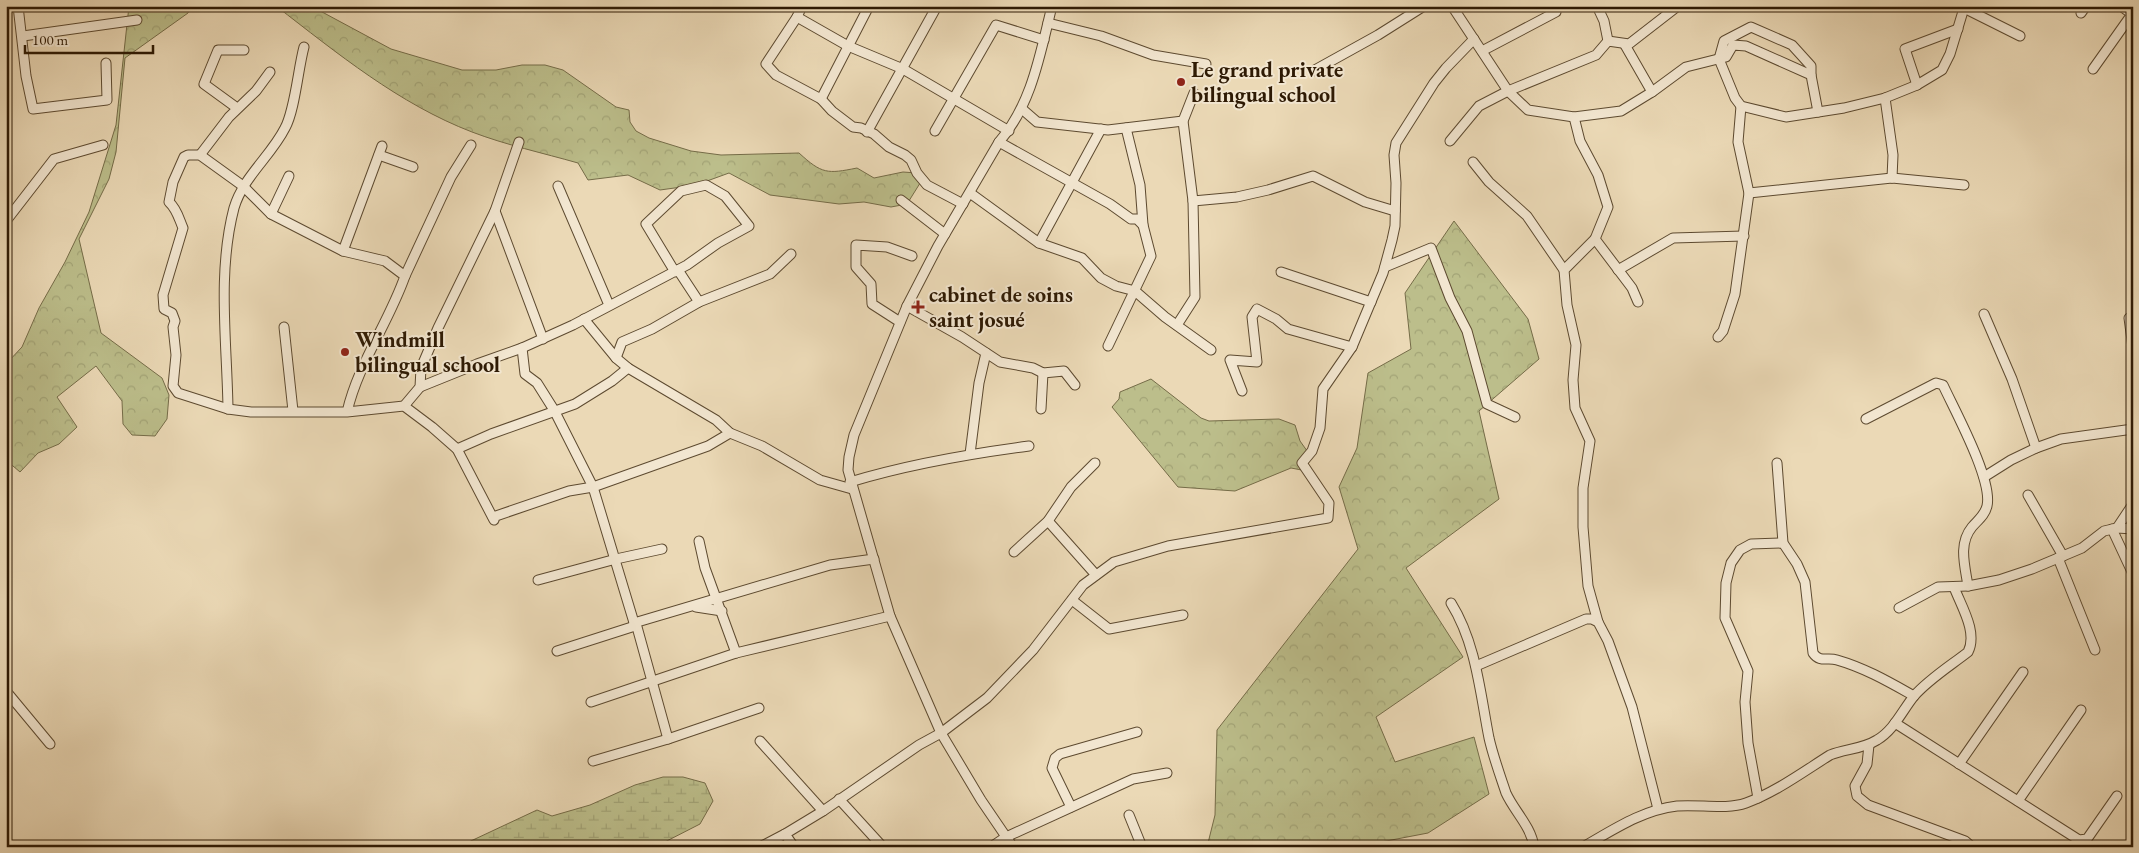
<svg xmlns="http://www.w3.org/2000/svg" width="2139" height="853" viewBox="0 0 2139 853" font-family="'EB Garamond',serif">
<defs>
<pattern id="forest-crowns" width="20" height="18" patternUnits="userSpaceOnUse" patternTransform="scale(1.25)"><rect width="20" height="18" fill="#bcbe8b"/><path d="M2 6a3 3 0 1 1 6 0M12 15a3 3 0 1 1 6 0" fill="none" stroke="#a2a376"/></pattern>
<pattern id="wetland-marsh" width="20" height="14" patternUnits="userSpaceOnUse" patternTransform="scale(1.25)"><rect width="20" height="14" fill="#bcbe8b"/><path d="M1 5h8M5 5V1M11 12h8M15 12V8" fill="none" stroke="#a2a376"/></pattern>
</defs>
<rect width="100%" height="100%" fill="#ebd9b6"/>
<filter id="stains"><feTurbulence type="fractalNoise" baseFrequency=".004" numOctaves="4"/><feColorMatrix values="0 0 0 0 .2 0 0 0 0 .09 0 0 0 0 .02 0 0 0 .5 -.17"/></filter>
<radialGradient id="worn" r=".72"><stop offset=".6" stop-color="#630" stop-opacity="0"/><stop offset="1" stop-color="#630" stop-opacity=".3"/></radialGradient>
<!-- forest -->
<g fill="url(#forest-crowns)" stroke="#756c48">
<path d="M129 6H191L188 13 125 58 116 152 109 179 79 239 101 333 162 378 169 395 167 419 155 436 132 435 123 424 122 401 96 366 57 397 77 427 59 444 38 453 20 472 6 460V364L22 347 39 308 65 262 89 212 116 125Z"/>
<path d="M276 6H311L391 49 462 70H496L522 65H545L563 70 616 107 629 110 630 122 636 131 649 138 691 151 721 155 799 153C822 174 827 174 857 168L874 178 903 172 917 173 922 180 907 204 891 207 864 202 839 204 770 195 729 173 696 185 660 190 628 175 588 180 578 163C543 153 506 145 472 132 399 104 337 53 276 6Z"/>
<path d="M1454 221 1528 319 1539 359 1479 411 1499 499 1406 568 1463 657 1376 717 1395 762 1474 737 1489 794 1428 833 1355 847H1207L1215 815 1217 730 1358 549 1339 487 1357 448 1368 373 1411 349 1405 293Z"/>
<path d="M1151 379 1201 418 1209 421 1279 419 1295 425 1300 441 1310 455 1307 471 1291 468 1235 491 1178 487 1112 407 1119 399 1120 392Z"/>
</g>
<!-- wetland -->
<path fill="url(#wetland-marsh)" stroke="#756c48" d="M663 777H683L705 783 713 801 700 824 655 847H458L537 810 552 816 590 805 635 785Z"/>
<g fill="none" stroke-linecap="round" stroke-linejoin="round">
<defs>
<g id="street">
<path d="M18 6 26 76 33 109 107 100 106 63"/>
<path d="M802 6 797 17 766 64 776 75 821 99 832 111 853 127 861 128 874 134 889 147 905 155 911 160 917 173 927 185 963 204"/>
<path d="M1452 6 1508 91 1528 110 1574 117 1621 111 1652 92 1686 67 1726 57 1733 45 1746 46 1811 75 1818 112"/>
<path d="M1597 6 1604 21 1608 41"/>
<path d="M1966 6 1964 8 2020 36"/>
<path d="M2081 13 2086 6"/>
<path d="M797 17 848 46 903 69 1009 131"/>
<path d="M1048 23 1101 36 1153 55 1206 64"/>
<path d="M23 36 137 20"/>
<path d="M1625 45 1652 92"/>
<path d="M1482 51 1556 12"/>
<path d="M2093 69 2132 14 2121 6"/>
<path d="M1313 71 1378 35 1424 6"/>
<path d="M1811 75V66L1792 45 1751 27 1724 41 1719 59 1735 98 1741 106 1786 117 1844 108 1885 98 1917 85 1942 70 1950 54 1964 8"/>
<path d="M1917 85 1905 49 1958 29"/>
<path d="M1194 93 1183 121 1193 201 1237 197 1268 190 1313 176 1365 202 1395 211"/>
<path d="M1885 98 1893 155 1892 178"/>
<path d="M821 99 869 6"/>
<path d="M237 108 204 84 218 50H244"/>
<path d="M1022 109 1037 122 1108 130 1183 121"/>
<path d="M1574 117 1580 141 1598 175 1608 207 1595 239 1564 270 1567 305 1576 345 1573 380 1575 408 1590 441 1583 488V527L1588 586 1598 622"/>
<path d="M935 131 996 25 1044 40"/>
<path d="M867 132 937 6"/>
<path d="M1450 141 1479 106 1508 91 1596 55 1608 41 1629 44 1678 6"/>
<path d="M999 142 1110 204 1131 219H1137L1143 225"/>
<path d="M200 155 229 117 256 91 270 72"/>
<path d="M379 155 413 167"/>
<path d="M1473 162 1489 182 1527 216 1564 270"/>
<path d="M558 186 609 305"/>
<path d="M970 193 1039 243 1082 258 1101 278 1116 286 1135 291 1165 317 1211 350"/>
<path d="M1749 193 1892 178 1964 185"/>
<path d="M901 200 945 234"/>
<path d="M495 211 543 339"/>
<path d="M271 214 289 176"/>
<path d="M6 221 54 159 103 145"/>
<path d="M1595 239 1632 288 1638 302"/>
<path d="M1039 243 1101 129"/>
<path d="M343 251 382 146"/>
<path d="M1385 267 1431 248 1450 298 1467 331 1487 404 1515 417"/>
<path d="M678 270 699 302"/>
<path d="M1618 270 1673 238 1744 236"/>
<path d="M1281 272 1371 302"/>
<path d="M405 276 451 177 471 145"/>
<path d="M907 306 962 337 1000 362 1033 368 1043 373 1064 371 1075 385"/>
<path d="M1984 314 2012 379 2036 448"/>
<path d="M2129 318 2133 348"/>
<path d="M584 319 616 358 628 368 716 420 730 433 762 446 820 480 852 489"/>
<path d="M900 322 872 304 871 284 856 267V245L887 247 912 256"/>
<path d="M1177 325 1195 297 1193 201"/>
<path d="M284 327 293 411"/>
<path d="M1718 337 1723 331 1735 294 1749 193 1738 142 1741 106"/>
<path d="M1108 346 1151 256 1143 225 1140 185 1126 128"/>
<path d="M522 348 525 374 537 383 554 410 593 487 635 626 637 627 668 739"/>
<path d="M616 358 622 342 652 329 699 302 770 274 791 254"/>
<path d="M420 387 477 364 522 348 573 325 687 265 718 243 749 226 725 196 706 185 681 191 646 224 675 272"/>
<path d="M1242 391 1230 360 1257 362 1252 317 1257 309 1276 319 1288 329 1352 347 1383 273 1392 240 1395 226 1396 183 1394 155 1396 143 1434 83 1446 68 1474 39"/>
<path d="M404 406 420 387 421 368 438 328 495 211 519 142"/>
<path d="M228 409C227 342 217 273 234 208 243 177 271 156 285 128 295 110 298 69 304 47"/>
<path d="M1041 409 1043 373"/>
<path d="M347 412C358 364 389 322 405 276L385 261 343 251 271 214 243 186 200 155H188L184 157 173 182 169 202C177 209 179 219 183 228L163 295 164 309 172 313 175 321 173 327 176 355 173 386 178 393 228 409 251 412H347L404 406 432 427 457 449 494 520"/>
<path d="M1866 419 1936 383 1943 385C1955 411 1993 480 1987 506 1985 515 1978 520 1972 527 1958 544 1965 566 1968 586"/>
<path d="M457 449 491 434 575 404 612 381 628 368"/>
<path d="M970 454 979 383 986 353"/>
<path d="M1777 463 1783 543 1797 564 1805 582 1813 653C1820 663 1827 657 1837 660 1865 668 1889 682 1914 696"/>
<path d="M1984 477 2011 460 2036 448 2061 439 2133 429"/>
<path d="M850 482C909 464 968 454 1029 446"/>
<path d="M2028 495 2063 556"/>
<path d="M493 517 569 491 593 487 708 446 730 433"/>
<path d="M1048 521 1096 575"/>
<path d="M2117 528 2133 504"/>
<path d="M2112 529 2133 574"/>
<path d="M699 541 705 568 736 653"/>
<path d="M1014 552 1048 521 1071 487 1095 463"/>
<path d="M2058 558 2095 650"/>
<path d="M538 580 616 559 662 549"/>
<path d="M1072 600 1109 629 1183 615"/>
<path d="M1451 603C1476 643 1480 692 1489 738 1493 756 1500 775 1506 793 1514 811 1531 826 1534 847"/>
<path d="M696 607 722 611"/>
<path d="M1899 608 1938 587 1968 586 1999 580 2032 569 2082 548 2104 531 2117 528 2133 529"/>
<path d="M634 623 830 565 874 559"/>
<path d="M557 651 635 626"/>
<path d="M1476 666 1586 619H1592L1598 622 1608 641 1632 707 1658 809"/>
<path d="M6 691 50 744"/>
<path d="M591 702 736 653 890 616"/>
<path d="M1895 723 2079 840 2087 839 2117 796"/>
<path d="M760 741 823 811"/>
<path d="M1869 745 1867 764 1855 786 1857 796 1868 805 1965 841 1972 847"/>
<path d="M593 761 668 739 759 708"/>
<path d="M1959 764 2023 672"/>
<path d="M1758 798 1748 743 1745 702 1748 671 1725 618 1726 583 1731 563 1740 550 1751 544 1783 543"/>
<path d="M839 799 881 845"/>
<path d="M2018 801 2081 710"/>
<path d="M1071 807 1052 768 1055 758 1060 754 1137 732"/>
<path d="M1129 815 1142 847"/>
<path d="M760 847 785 834"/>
<path d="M794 847 785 834 823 811 919 745 941 733 987 698 1033 650 1083 585 1114 562 1168 546 1328 518 1329 503 1302 463 1312 451 1320 428 1323 389 1352 347"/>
<path d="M991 847 1006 837 1133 779 1167 773"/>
<path d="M1013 847 981 800 941 733 890 616 848 470 849 457 854 435 907 306 938 246 999 142C1032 104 1040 54 1052 6"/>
<path d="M1583 847C1613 830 1642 810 1677 806 1699 804 1726 810 1746 803 1776 792 1803 772 1830 755 1845 749 1863 749 1877 740 1894 730 1902 711 1914 696 1929 679 1950 666 1968 652 1978 632 1961 606 1954 587"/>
</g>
</defs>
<!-- street casing -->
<use href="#street" stroke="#5d4a30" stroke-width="11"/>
<!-- street -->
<use href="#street" stroke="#f2e6d0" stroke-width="9"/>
</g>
<!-- markers -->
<g fill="#8f2418" stroke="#f2e6d0" stroke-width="2">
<circle cx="1181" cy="82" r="5"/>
<path d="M915.5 299.5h5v5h5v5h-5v5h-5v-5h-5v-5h5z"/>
<circle cx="345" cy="352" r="5"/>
</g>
<g text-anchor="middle" stroke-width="4" stroke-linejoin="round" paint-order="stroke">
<!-- poi labels -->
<g font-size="22" font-weight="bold" fill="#2e1a04" stroke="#f2e6d0" text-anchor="start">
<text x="1191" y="77">Le grand private<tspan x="1191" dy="25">bilingual school</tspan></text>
<text x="929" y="302">cabinet de soins<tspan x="929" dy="25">saint josué</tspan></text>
<text x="355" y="347">Windmill<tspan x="355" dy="25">bilingual school</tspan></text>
</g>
</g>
<!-- margin -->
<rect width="2139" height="853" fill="none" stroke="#ebd9b6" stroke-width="25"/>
<rect x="8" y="8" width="2124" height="838" fill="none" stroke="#2e1a04" stroke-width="2.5"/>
<rect x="12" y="12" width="2114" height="828" fill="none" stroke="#2e1a04"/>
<!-- scale -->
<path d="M25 45v8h128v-8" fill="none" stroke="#2e1a04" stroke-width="2.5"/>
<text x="32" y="45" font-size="15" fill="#2e1a04" stroke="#f2e6d0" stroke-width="4" paint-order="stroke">100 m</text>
<rect width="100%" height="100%" filter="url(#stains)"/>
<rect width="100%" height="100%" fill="url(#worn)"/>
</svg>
